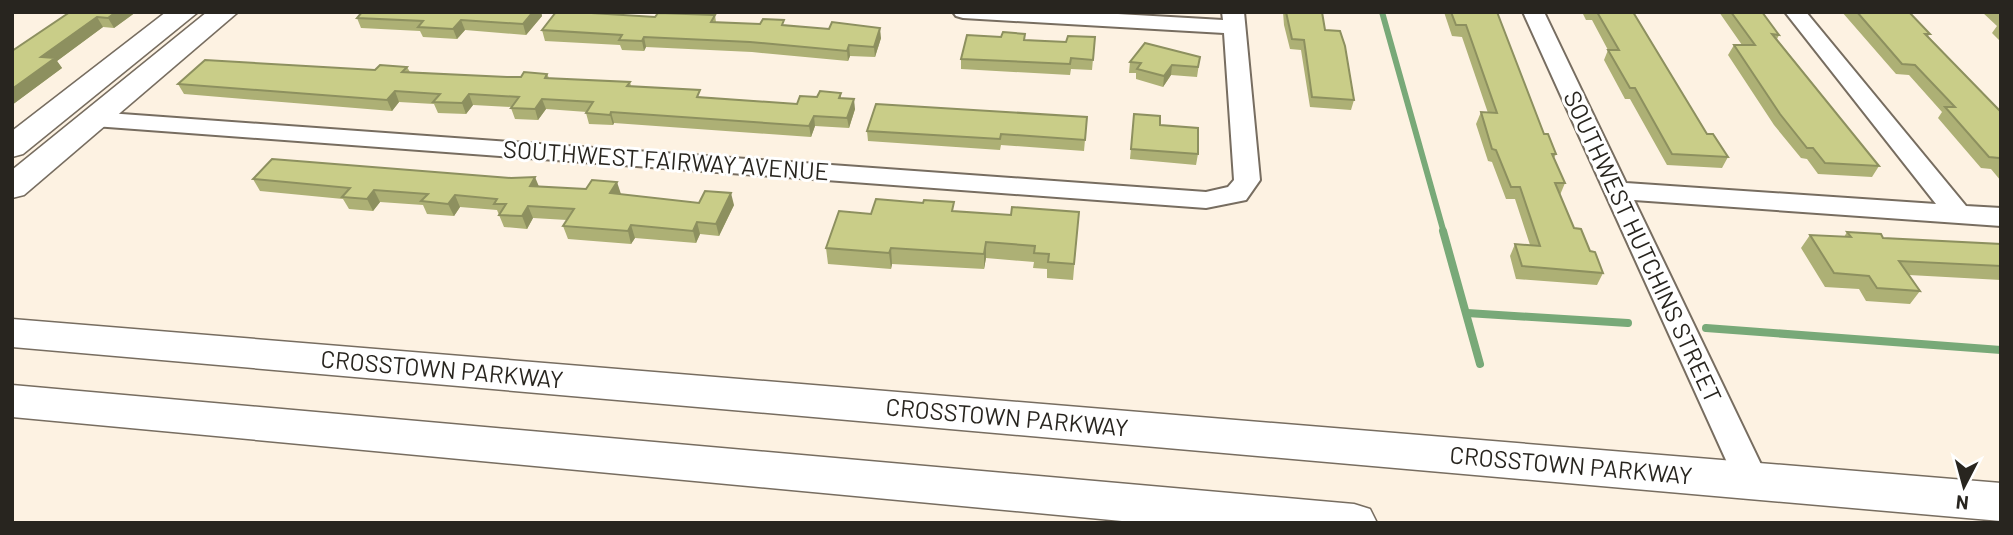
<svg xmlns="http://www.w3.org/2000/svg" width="2013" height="535" viewBox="0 0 2013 535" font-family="Barlow,sans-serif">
<rect width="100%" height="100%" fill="#fdf2e2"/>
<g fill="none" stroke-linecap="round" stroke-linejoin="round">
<!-- stream-far1 -->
<path stroke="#78a978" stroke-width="6" d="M1382 12 1444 233"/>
<!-- stream -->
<g stroke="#78a978" stroke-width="8">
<path d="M1443 231 1480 364"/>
<path d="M1467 313 1628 323"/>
<path d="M1706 328 2001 350"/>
</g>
<defs>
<g id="minor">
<path d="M953 12H1083L1223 20 1222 12H1244L1260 180 1246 200 1206 208 94 126 86 124 82 119 86 114 94 112 1206 192 1228 187 1234 180 1224 33 963 18 956 16Z"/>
<path d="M1523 12H1544L1626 183 1936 204 1785 12H1806L1966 206 2001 208V226L1634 200 1769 481 1764 491 1752 495 1740 491Z"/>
</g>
<g id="major">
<path d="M166 12H198L23 154 12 157V131Z"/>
<path d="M207 12H238L24 195 12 198V170Z"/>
<path d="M12 319 2001 483V521L12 347Z"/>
<path d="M12 385 1354 504 1370 509 1377 523H1143L12 417Z"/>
</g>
</defs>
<!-- minor casing -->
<use href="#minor" stroke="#776d60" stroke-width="4"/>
<!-- major casing -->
<use href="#major" stroke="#776d60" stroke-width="3"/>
<!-- minor -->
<use href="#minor" fill="#fff" fill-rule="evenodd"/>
<!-- major -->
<use href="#major" fill="#fff" fill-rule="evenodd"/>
</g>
<!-- wall -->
<g fill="#adb075">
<path d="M70 12H136L114 28 103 27 57 61 62 68 12 105Z"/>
<path d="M362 12H541L542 16 526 35 465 30 457 39 423 37 420 31 361 28 357 18Z"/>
<path d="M1283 12H1322L1325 30 1354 100 1351 110 1310 107 1301 50 1290 49 1284 25Z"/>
<path d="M1444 12H1497L1544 134 1556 154 1554 158 1565 183 1560 195 1574 228 1603 273 1597 285 1516 279 1510 256 1515 244 1530 245 1515 199H1506L1492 162 1488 161 1476 124 1481 112 1488 113 1462 37 1452 36Z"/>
<path d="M1582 12H1633L1707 134 1728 157 1722 168 1667 165 1630 99H1625L1604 60 1608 50 1592 20H1586Z"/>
<path d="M1719 12H1762L1779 35 1777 39 1879 166 1872 177 1818 174 1807 159 1801 158 1774 125 1728 55 1734 45H1742Z"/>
<path d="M1842 12H1909L1930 34 1928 36 2001 112V181L1991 169 1981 168 1938 118 1942 112 1909 75 1896 74Z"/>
<path d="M1982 12H2001V42L1992 33 1997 26Z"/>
<path d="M715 15 716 22 784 26 881 38 875 57 850 56 848 61 752 52 646 47 644 51 622 50 620 45 545 41 542 30 655 17Z"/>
<path d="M1095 37 1092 70 1071 69 1070 75 961 69V59L1025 40 1066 42Z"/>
<path d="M1200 57 1197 77 1171 75 1163 87 1136 79V73H1129L1130 62Z"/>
<path d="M407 67 410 72 507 77H521L547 74 549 78 630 82 631 86 702 97 797 104 817 97 841 93V98L855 109 849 128 815 126 811 137 614 123 613 125 589 124 586 113 587 112 546 109 538 120 515 119 511 108 512 107 473 105 466 114 438 113 434 104 399 102 392 111 184 94 178 84 375 70Z"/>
<path d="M1134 114 1160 125 1198 154 1196 165 1130 159Z"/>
<path d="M1087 117 1084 151 1001 145 1000 150 868 141 867 131Z"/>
<path d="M253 179 539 186 699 203 734 205 719 236 700 234 696 243 635 238 631 244 568 239 563 226 567 220 533 218 527 229 504 227 497 210 460 207 454 216 427 214 423 205 380 202 373 211 349 209 343 199 260 191Z"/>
<path d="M954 211 1011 215 1079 212 1073 280 1047 278V269L1033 268 1034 262 986 258 984 269 892 264 891 269 828 264 826 248 871 214Z"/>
<path d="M1847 232 1883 238 2001 244V280L1909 275 1920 291 1910 304 1866 301 1859 289 1825 287 1801 248 1810 235 1844 237Z"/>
</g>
<!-- shaded-wall -->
<g fill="#8d905f">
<path d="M116 12H136L114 28 108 18Z"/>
<path d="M533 12H541L542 16 526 35 523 24Z"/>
<path d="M97 17 103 27 57 61 62 68 12 105V89L41 57Z"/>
<path d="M461 20 465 30 457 39 453 29Z"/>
<path d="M880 28 881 38 875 57 874 47Z"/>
<path d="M644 37 646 47 644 51 642 41Z"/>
<path d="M849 45 850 56 848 61 847 51Z"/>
<path d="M1172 65 1171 75 1163 87 1164 76Z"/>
<path d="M395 91 399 102 392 111 387 100Z"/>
<path d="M469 94 473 105 466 114 462 103Z"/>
<path d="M542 99 546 109 538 120 535 109Z"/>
<path d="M854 99 855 109 849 128 847 118Z"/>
<path d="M611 112 614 123 613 125 610 115Z"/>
<path d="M814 116 815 126 811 137 809 126Z"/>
<path d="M535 177 540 189 530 186Z"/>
<path d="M617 182 621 194 610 193Z"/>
<path d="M374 190 380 202 373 211 367 199Z"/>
<path d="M731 193 734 205 719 236 716 224Z"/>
<path d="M455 195 460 207 454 216 448 204Z"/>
<path d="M528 206 533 218 527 229 522 216Z"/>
<path d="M697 222 700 234 696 243 693 231Z"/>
<path d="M631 225 635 238 631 244 628 231Z"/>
<path d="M986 242V258L984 269V254Z"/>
<path d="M891 248 892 264 891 269 889 253Z"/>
</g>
<!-- building -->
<g fill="#c9cd88" stroke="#8d905f" stroke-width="2">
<path d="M70 12H116L108 18 97 17 41 57 55 58 12 89V51Z"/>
<path d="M362 12H533L523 24 461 20 453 29 418 27 423 21 357 18Z"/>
<path d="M556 12H575L655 17 658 13 715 15 711 22 760 24 763 19 784 20 782 25 829 29 832 22 880 28 874 47 849 45 847 51 750 42 644 37 642 41 619 40 622 35 542 30Z"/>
<path d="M1286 12H1322L1325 30 1340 31 1345 46 1354 100 1312 97 1304 40 1292 39Z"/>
<path d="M1451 12H1497L1544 134H1548L1556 154H1552L1565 183H1555L1574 228 1581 229 1590 251 1595 252 1603 273 1522 266 1515 244 1540 246 1520 187H1511L1496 150 1492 149 1481 112 1497 113 1466 25H1456Z"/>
<path d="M1597 12H1633L1707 134H1713L1728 157 1672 154 1635 88H1630L1608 50H1619Z"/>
<path d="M1731 12H1762L1779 35 1772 34 1879 166 1825 163 1813 148H1807L1780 114 1734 45H1755Z"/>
<path d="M1857 12H1909L1930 34H1925L2001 112V160L1999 158 1989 157 1945 107H1955L1915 65 1902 64Z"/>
<path d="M1003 32 1025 34 1024 40 1066 42 1068 36 1095 37 1093 60 1071 58 1070 64 961 59 967 35 1001 37Z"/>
<path d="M1145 43 1200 57 1198 67 1172 65 1164 76 1137 69 1141 63 1130 62Z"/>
<path d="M205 60 375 70 380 65 407 67 402 72 507 77H521L524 72 547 74 545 78 630 82 627 86 700 90 697 97 797 104 800 96 817 97 820 91 841 93 839 98 854 99 847 118 814 116 809 126 611 112 610 115 586 113 593 102 542 99 535 109 511 108 519 97 469 94 462 103 433 102 440 94 395 91 387 100 178 84Z"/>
<path d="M876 104 1087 117 1085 140 1001 134 1000 139 867 131Z"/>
<path d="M1134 114 1160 116V125L1198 128V154L1131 149Z"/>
<path d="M272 159 511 178 535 177 530 186 586 189 592 180 617 182 610 193 699 203 705 191 731 193 716 224 697 222 693 231 631 225 628 231 563 226 574 209 528 206 522 216 499 215 506 204H494L497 199 455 195 448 204 421 201 428 194 374 190 367 199 342 197 350 188 253 179Z"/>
<path d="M876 199 923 203 924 200 954 202 952 211 1011 215 1012 207 1079 212 1074 264 1048 262 1049 254 1034 253 1035 246 986 242 984 254 891 248 889 253 826 248 839 211 871 214Z"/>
<path d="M1847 232 1881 234 1883 238 2001 244V266L1899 261 1920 291 1877 288 1869 276 1834 273 1810 235 1851 237Z"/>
</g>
<g text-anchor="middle" stroke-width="6" stroke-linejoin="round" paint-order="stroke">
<!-- street labels -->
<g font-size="24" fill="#28251f" stroke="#fff">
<text transform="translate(666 161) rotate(4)" y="8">SOUTHWEST FAIRWAY AVENUE</text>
<text transform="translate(1642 247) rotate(65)" y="8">SOUTHWEST HUTCHINS STREET</text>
<text transform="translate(442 370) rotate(5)" y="8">CROSSTOWN PARKWAY</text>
<text transform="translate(1007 418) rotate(5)" y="8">CROSSTOWN PARKWAY</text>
<text transform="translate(1571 466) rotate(5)" y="8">CROSSTOWN PARKWAY</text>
</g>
</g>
<!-- border -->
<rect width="2013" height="535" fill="none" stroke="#28251f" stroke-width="28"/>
<!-- north arrow -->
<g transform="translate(1964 486) rotate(186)" stroke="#ffffff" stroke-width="5" paint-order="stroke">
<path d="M0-5L12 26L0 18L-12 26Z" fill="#28251f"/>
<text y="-10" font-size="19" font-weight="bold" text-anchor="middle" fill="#28251f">N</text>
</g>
</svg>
